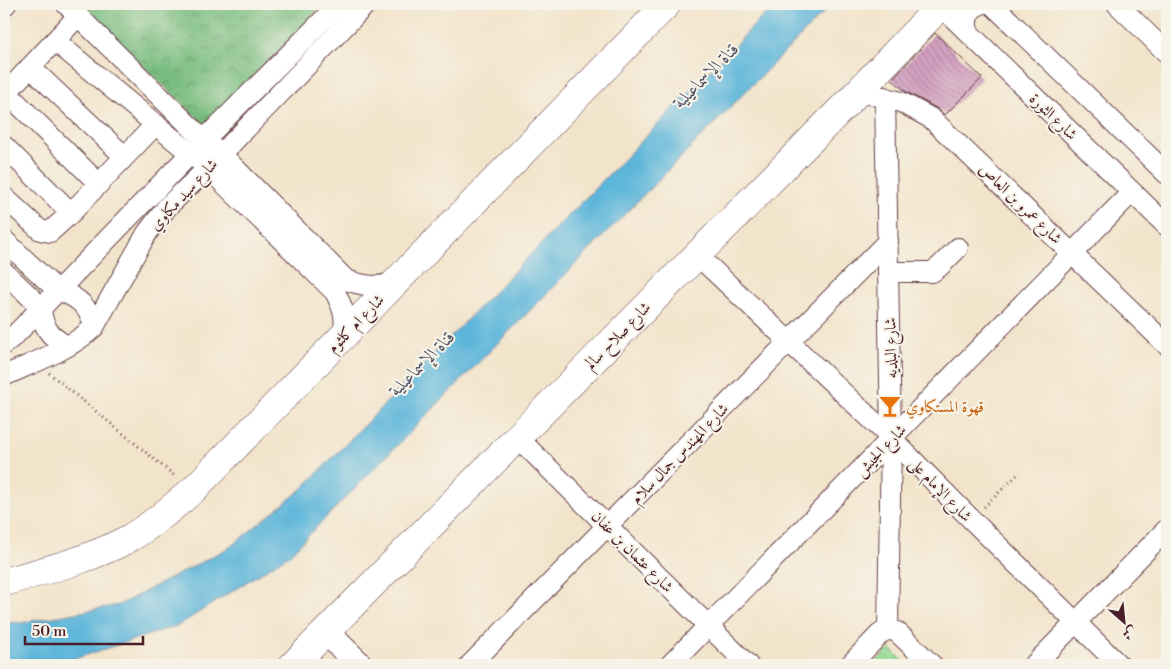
<svg xmlns="http://www.w3.org/2000/svg" width="1171" height="669" viewBox="0 0 1171 669" font-family="'Libre Bodoni',Amiri,serif">
<defs>
<pattern id="grass-dots" width="8" height="8" patternUnits="userSpaceOnUse" patternTransform="scale(1.25)"><rect width="8" height="8" fill="#98de98"/><path d="M2 2h.1M6 6h.1" fill="none" stroke="#84be83" stroke-width="1.8" stroke-linecap="round"/></pattern>
<pattern id="forest-crowns" width="20" height="18" patternUnits="userSpaceOnUse" patternTransform="scale(1.25)"><rect width="20" height="18" fill="#7abd80"/><path d="M2 6a3 3 0 1 1 6 0M12 15a3 3 0 1 1 6 0" fill="none" stroke="#669969"/></pattern>
<pattern id="building-back-hatch" width="6" height="6" patternUnits="userSpaceOnUse" patternTransform="scale(1.25)"><rect width="6" height="6" fill="#d4a1c1"/><path d="M-1 5l2 2M0 0l6 6M5-1l2 2" fill="none" stroke="#ae839d"/></pattern>
</defs>
<rect width="100%" height="100%" fill="#f7f3e8"/>
<filter id="ink" filterUnits="userSpaceOnUse"><feTurbulence type="fractalNoise" baseFrequency=".02" numOctaves="2"/><feDisplacementMap in="SourceGraphic" scale="10" xChannelSelector="R" yChannelSelector="G"/><feConvolveMatrix kernelMatrix="1 2 1 2 8 2 1 2 1" color-interpolation-filters="sRGB"/></filter>
<filter id="wash" filterUnits="userSpaceOnUse"><feTurbulence type="fractalNoise" baseFrequency=".0096" numOctaves="4" result="noise"/><feDisplacementMap in="SourceGraphic" scale="20" xChannelSelector="R" yChannelSelector="G"/><feGaussianBlur stdDeviation="1.12" result="paint"/><feColorMatrix in="noise" values="0 0 0 0 0 0 0 0 0 0 0 0 0 0 0 0 0 1.4 0 .05"/><feComposite in="paint" operator="in"/></filter>
<g filter="url(#wash)">
<rect width="100%" height="100%" fill="#f2e4cb"/>
<!-- grass -->
<path fill="url(#grass-dots)" stroke="#717e62" d="M890 648 907 665H873Z"/>
<!-- forest -->
<path fill="url(#forest-crowns)" stroke="#626e56" d="M78 4H324L205 125Z"/>
<!-- water -->
<path fill="#5db6da" stroke="#546a82" d="M775 4H832L289 555 179 625 74 659 4 660V622L21 623 119 605 230 547 302 489Z"/>
<g id="blocks">
<!-- building -->
<path fill="url(#building-back-hatch)" d="M935 33 982 78 945 115 938 109 905 91 892 79Z"/>
</g>
</g>
<g filter="url(#ink)">
<use href="#blocks" fill-opacity="0" stroke="#633d43" stroke-width="1"/>
<g fill="none" stroke-linecap="round" stroke-linejoin="round">
<defs>
<g id="minor">
<path d="M66 4 204 140 221 154 346 280C364 286 379 289 396 281"/>
<path d="M992 4 1167 174"/>
<path d="M1117 4 1167 53"/>
<path d="M940 5 1167 226"/>
<path d="M4 6 6 4"/>
<path d="M968 32C965 19 968 8 982 4"/>
<path d="M55 41 208 168 335 292C343 307 348 321 342 337"/>
<path d="M30 67 124 156"/>
<path d="M6 92 98 183"/>
<path d="M4 95 78 16"/>
<path d="M873 95 901 102 932 119 1167 345"/>
<path d="M885 97 891 438 888 629"/>
<path d="M4 146 71 213"/>
<path d="M4 197 40 230 50 232 71 213 156 124"/>
<path d="M4 240 57 290C76 296 90 306 94 327"/>
<path d="M696 254 891 438 971 519 1119 665"/>
<path d="M4 272 41 307C42 327 50 337 67 346"/>
<path d="M888 272H932L939 267 958 248"/>
<path d="M4 344 15 335 191 153 339 4"/>
<path d="M4 376C34 362 70 350 94 327L147 233 167 207 208 168 366 4"/>
<path d="M517 437 748 665"/>
<path d="M470 665 888 241"/>
<path d="M670 665 1132 192"/>
<path d="M850 665 880 634 888 629 897 632 932 665"/>
<path d="M1034 665 1167 529"/>
</g>
<path id="major" d="M326 632 360 665"/>
<g id="highway">
<path d="M4 582C46 570 89 560 128 539 151 526 172 508 193 490L667 4"/>
<path d="M293 665 856 94 942 4"/>
</g>
</defs>
<!-- minor casing -->
<use href="#minor" stroke="#633d43" stroke-width="22"/>
<!-- major casing -->
<use href="#major" stroke="#633d43" stroke-width="27"/>
<!-- highway casing -->
<use href="#highway" stroke="#633d43" stroke-width="29"/>
<!-- path -->
<g stroke="#633d43" stroke-width="3" stroke-dasharray="1 4" stroke-linecap="butt">
<path d="M49 373 176 477"/>
<path d="M984 507 1017 475"/>
</g>
<!-- minor -->
<use href="#minor" stroke="#fff" stroke-width="20"/>
<!-- major -->
<use href="#major" stroke="#fff" stroke-width="25"/>
<!-- highway -->
<use href="#highway" stroke="#fff" stroke-width="28"/>
</g>
</g>
<!-- icons -->
<defs>
<symbol id="bar-bare" viewBox="-9 -9 18 18"><path d="M-6-5H6L.8 .8V4.5H3.5V6h-7V4.5H-.8V.8Z" fill="#e8710a" stroke="#f7f3e8" stroke-width="2.5" paint-order="stroke"/></symbol>
</defs>
<g fill-rule="evenodd">
<use href="#bar-bare" x="874" y="390" width="32" height="32"/>
</g>
<g text-anchor="middle" stroke-width="4" stroke-linejoin="round" paint-order="stroke">
<!-- street labels -->
<g font-size="16" fill="#4a1f2b" stroke="#f7f3e8">
<text transform="translate(1054 116) rotate(44)" y="6">شارع الثورة</text>
<text transform="translate(183 194) rotate(-47)" y="6">شارع سيد مكاوي</text>
<text transform="translate(1021 203) rotate(44)" y="6">شارع عمرو بن العاص</text>
<text transform="translate(355 323) rotate(-46)" y="6">شارع ام كلثوم</text>
<text transform="translate(617 335) rotate(-46)" y="6">شارع صلاح سالم</text>
<text transform="translate(890 348) rotate(-91)" y="6">شارع البلديه</text>
<text transform="translate(880 450) rotate(-46)" y="6">شارع الجيش</text>
<text transform="translate(679 453) rotate(-46)" y="6">شارع المهندس جمال سلام</text>
<text transform="translate(941 489) rotate(46)" y="6">شارع الإمام على</text>
<text transform="translate(633 551) rotate(45)" y="6">شارع عثمان بن عفان</text>
</g>
<!-- food labels -->
<g font-size="16" fill="#c56008" stroke="#f7f3e8" text-anchor="start">
<text x="906" y="412">قهوة المستكاوي</text>
</g>
<!-- water labels -->
<g font-size="18" font-style="italic" fill="#515468" stroke="#f7f3e8">
<text transform="translate(706 75) rotate(-45)" y="6">قناة الإسماعيلية</text>
<text transform="translate(422 363) rotate(-45)" y="6">قناة الإسماعيلية</text>
</g>
</g>
<!-- margin -->
<rect width="1171" height="669" fill="none" stroke="#f7f3e8" stroke-width="20"/>
<!-- north arrow -->
<g transform="translate(1124 622) rotate(153)" stroke="#f7f3e8" stroke-width="4" paint-order="stroke">
<path d="M0-4L9 19L0 12L-9 19Z" fill="#4a1f2b"/>
<text y="-8" font-size="14" font-weight="bold" text-anchor="middle" fill="#4a1f2b">ش</text>
</g>
<!-- scale -->
<path d="M25 636v8h118v-8" fill="none" stroke="#4a1f2b" stroke-width="2.5"/>
<text x="32" y="636" font-size="15" fill="#4a1f2b" stroke="#f7f3e8" stroke-width="4" paint-order="stroke">50 m</text>
</svg>
